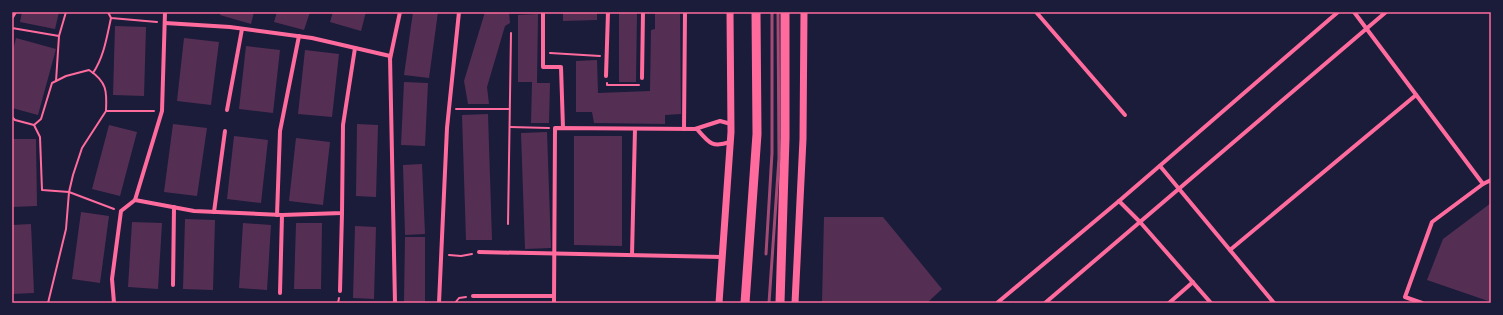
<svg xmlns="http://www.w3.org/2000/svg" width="1503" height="315" viewBox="0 0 1503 315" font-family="Inter,sans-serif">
<rect width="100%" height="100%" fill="#1b1b3a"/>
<!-- building -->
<g fill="#542f53">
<path d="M22 12H59L55 29 20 22Z"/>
<path d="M221 12H254L251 24 220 15Z"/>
<path d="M277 12H310L304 30 274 22Z"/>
<path d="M333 12H366L361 31 330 22Z"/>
<path d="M413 12H438L429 78 404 75Z"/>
<path d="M485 12H509L510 23 505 26 487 87 489 104H468L464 81Z"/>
<path d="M563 12H597V20L563 21Z"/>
<path d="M619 12H637L636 82H619Z"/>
<path d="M655 12H680L681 114 665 115V124L594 123 592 112H576V61L597 60 598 93 650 91 651 30 655 29Z"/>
<path d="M538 14 537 83H550L549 123H531L532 82H518V15Z"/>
<path d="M115 26 146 27 144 96 113 95Z"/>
<path d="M16 38 56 49 38 115 12 108V54Z"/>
<path d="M184 38 219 42 211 105 177 101Z"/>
<path d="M246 46 280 50 273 113 239 109Z"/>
<path d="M305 50 339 54 332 117 298 114Z"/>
<path d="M404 82 428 83 425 146 401 145Z"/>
<path d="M488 114 492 240H466L462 115Z"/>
<path d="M173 124 207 128 197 196 164 192Z"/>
<path d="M357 124 378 125 376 197 356 196Z"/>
<path d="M109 125 137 132 120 196 92 189Z"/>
<path d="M547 132 551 248 525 249 521 133Z"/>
<path d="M234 136 268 140 261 203 227 199Z"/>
<path d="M574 136H622V246L574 245Z"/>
<path d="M296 138 330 142 323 205 289 201Z"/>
<path d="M12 139H36L37 206 12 207Z"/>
<path d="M422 164 425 234 405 235 403 165Z"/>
<path d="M1491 203V302L1427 280 1443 239Z"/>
<path d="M81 212 109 216 100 283 72 279Z"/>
<path d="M824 217H883L942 289 927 303H822Z"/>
<path d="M185 219 215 220 213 290 183 289Z"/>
<path d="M132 222 162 223 158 289 128 287Z"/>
<path d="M243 223 271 225 267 290 239 288Z"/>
<path d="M296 223H322L321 289H294Z"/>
<path d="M31 224 34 293 12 294V225Z"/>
<path d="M355 226 376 227 374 299 353 298Z"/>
<path d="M405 237H425V302H404Z"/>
</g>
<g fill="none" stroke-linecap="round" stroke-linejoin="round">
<!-- path -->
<g stroke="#ff6b9d" stroke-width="2">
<path d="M108 12 111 18 157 22"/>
<path d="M12 28 59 36 66 12"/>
<path d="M550 53 600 56"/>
<path d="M93 73C104 57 107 36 111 18"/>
<path d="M56 81 59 36"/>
<path d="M607 83V85H639"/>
<path d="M456 109H509"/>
<path d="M12 117 15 120 34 125 40 137 42 190 69 192 114 209"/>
<path d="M34 125 41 119 52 83 66 76 89 70C107 82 107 91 106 111H154"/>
<path d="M510 127 549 128"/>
<path d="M508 224 511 33"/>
<path d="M449 255 461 256 472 254"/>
<path d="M48 303 66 229 69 192 73 175 82 148 106 111"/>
<path d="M338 303 339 298"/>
<path d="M455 303 459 298 466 297"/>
</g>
<!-- minor -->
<g stroke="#ff6b9d" stroke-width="4">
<path d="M543 12V67H561L563 128"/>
<path d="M1036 12 1125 115"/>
<path d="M1354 12 1483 184"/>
<path d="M12 17 15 12"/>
<path d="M165 23 230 27 312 38 390 56 395 303"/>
<path d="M390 59 400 12"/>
<path d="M606 76 608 12"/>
<path d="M642 78 643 12"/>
<path d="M227 110 242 29"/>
<path d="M684 129 685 12"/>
<path d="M695 129 720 121 731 124"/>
<path d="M1160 166 1274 303"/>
<path d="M135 200 194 211 282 215 342 213 343 125 355 48"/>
<path d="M1119 201 1140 222 1211 303"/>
<path d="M214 212 225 131"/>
<path d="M277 215 280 131 299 36"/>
<path d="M1230 250 1416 95"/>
<path d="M479 252 722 257"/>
<path d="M632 255 635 129"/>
<path d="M173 285 174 207"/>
<path d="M340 291 342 213"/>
<path d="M280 293 282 215"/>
<path d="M473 296H554"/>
<path d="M114 303 112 279 121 211 135 200 162 111 165 12"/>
<path d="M439 303 447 128 459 12"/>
<path d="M554 303 555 128 697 129C709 143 712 148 730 142"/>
<path d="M997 303 1119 201 1338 12"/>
<path d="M1045 303 1386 12"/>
<path d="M1169 303 1193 282"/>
<path d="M1422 303 1405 297 1432 222 1483 184 1491 180"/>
</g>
<!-- tertiary -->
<g stroke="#ff6b9d" stroke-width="7">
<path d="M719 303 731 132 730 12"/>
<path d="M795 303 803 139 804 12"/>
</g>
<!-- trunk -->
<g stroke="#ff6b9d" stroke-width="9">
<path d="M745 303 757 134 756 12"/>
<path d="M780 303 785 138V12"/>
</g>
<!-- rail -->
<g stroke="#a44b75" stroke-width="3">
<path d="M766 254 772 153V12"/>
<path d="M769 303 779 158 778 12"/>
</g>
</g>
<!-- border -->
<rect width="1503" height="315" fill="none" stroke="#1b1b3a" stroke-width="26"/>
<rect x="13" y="13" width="1477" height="289" fill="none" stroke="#ff6b9d" stroke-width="1.5"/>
</svg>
